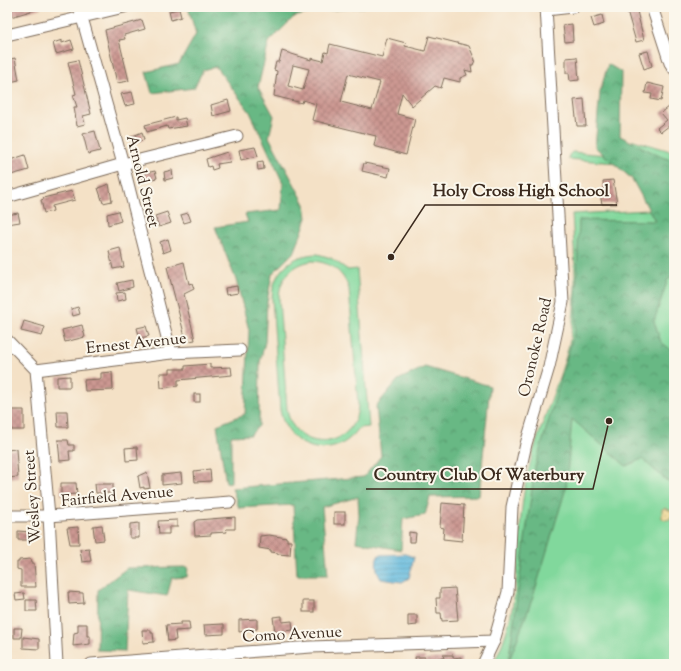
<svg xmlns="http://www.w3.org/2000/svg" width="681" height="671" viewBox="0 0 681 671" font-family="'Sorts Mill Goudy',serif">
<defs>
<pattern id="forest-crowns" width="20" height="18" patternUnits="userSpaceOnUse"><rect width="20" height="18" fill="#68b884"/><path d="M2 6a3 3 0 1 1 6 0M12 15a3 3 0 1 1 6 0" fill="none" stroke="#57966b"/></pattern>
<pattern id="sand-dots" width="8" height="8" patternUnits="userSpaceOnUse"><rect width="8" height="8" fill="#eeda9e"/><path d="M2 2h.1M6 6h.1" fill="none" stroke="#cdbb88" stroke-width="1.8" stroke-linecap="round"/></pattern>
<pattern id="water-rules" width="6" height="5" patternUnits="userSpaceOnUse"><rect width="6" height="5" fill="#61b9de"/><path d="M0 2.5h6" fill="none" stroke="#5197b3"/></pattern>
<pattern id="building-cross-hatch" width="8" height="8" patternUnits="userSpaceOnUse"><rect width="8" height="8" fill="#cc9892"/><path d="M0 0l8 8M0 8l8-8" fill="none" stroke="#a77c77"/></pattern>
</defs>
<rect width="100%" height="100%" fill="#fbf7ec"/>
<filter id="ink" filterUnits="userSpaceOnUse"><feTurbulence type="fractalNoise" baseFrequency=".025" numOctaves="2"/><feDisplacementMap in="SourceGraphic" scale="8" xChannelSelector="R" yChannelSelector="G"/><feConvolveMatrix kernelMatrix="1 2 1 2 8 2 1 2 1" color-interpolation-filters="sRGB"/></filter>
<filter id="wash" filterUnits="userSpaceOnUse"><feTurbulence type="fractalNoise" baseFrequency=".012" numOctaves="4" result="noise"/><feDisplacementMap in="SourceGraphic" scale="16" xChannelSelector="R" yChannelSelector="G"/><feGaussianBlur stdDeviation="0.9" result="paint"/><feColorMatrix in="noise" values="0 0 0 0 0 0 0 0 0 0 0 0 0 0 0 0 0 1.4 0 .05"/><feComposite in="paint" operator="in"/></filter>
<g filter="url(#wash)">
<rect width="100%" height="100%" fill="#f4e1c6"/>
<!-- grass -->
<g fill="#81d89c" stroke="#5e815d" fill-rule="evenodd">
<path d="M633 140 674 152V664H493C524 606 514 548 525 486 533 441 553 400 566 356 579 310 575 261 572 214L649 210 652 166 568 159 569 155 572 152 630 157Z"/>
<path d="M318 254 331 258 348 270 357 269 369 427 359 428C335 463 287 451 280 410L272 299C272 272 291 254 318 254ZM312 261C330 262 343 271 349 289L358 404C357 451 294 455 287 409L279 299C279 279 292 264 312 261Z"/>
</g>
<!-- forest -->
<g fill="url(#forest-crowns)" stroke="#527151">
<path d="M188 7H365L313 12 294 17 269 42 258 87 274 116 269 137 305 204 307 218 295 251 272 274 267 302 265 342 260 362 259 426 250 435 231 436V482L226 483 217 425 245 414 249 330 236 280 215 227 248 222 245 214 281 210 283 183 250 112 216 67 203 70 194 88 152 93 146 72 179 64 196 34Z"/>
<path d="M608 64 621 72 620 136 664 158 674 160V277L668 279 654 321 661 342 674 352V487L642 459 626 466 572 419 566 488 533 597 508 664 535 467 575 330 579 220 655 221 632 179 595 147 600 92Z"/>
<path d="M425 367 490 386 479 496 430 497 425 515 403 519 401 550 356 542 359 515 358 497 322 507 328 575H297L293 505 239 508 232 488 364 477 381 456 376 406 398 380Z"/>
<path d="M188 567 187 577 172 578 167 596 128 590 125 651 97 650 98 590 127 568Z"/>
</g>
<!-- sand -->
<path fill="url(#sand-dots)" stroke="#94825e" d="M665 508 673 512 670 519 665 520 662 518V509Z"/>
<!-- water -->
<path fill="url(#water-rules)" stroke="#4e727e" d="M379 555 405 554 414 557 409 578 402 582 381 579C377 573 374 561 379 555Z"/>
<g id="blocks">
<!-- building -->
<g fill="url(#building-cross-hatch)" fill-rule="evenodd">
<path d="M16 7H41V8L7 18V9Z"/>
<path d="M626 7H636L644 40 636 42Z"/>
<path d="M179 9 181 17 171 20 169 11Z"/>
<path d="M602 15 604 24 594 27 591 18Z"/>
<path d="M142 20 145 29 124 35 125 39 119 40 129 81 117 83 105 30Z"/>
<path d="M572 24 573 41 565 42 563 25Z"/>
<path d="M429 36 469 46 475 60 473 65H471L472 72 465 70 467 75 460 78V82L444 78 441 88 435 86 412 106 402 93 397 114 415 119 406 155 374 146 376 136 312 120 316 104 303 100 302 103 274 96 277 71 274 70 276 62H279L282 51 311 60V58L323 61 325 52 328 53 330 44 382 57 387 38 406 43 405 46 425 51ZM293 65 309 69 303 90 288 86ZM348 74 380 82 372 110 341 102Z"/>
<path d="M62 40V43L71 40 74 49 56 54 53 43Z"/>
<path d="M648 51 652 66 644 69 639 53Z"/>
<path d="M577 57 579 80 570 81 569 73H566V58Z"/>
<path d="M15 58 19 80 10 82 7 74V60Z"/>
<path d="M78 60 91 114 83 116 85 124 77 126 74 107H77L73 95 76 94 68 62Z"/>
<path d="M647 83 664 87 661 101 651 99 652 94 645 93Z"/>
<path d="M132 92 135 104 125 106 121 94Z"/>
<path d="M584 99 586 126H577L574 100Z"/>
<path d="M228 100 231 111 213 116 211 105Z"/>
<path d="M669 107 674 113V122L661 132 657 128 667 120 661 113Z"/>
<path d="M176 117V120L185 118 187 126 168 129 167 126 147 132 145 125Z"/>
<path d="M95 131 100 151 88 154 83 134Z"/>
<path d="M142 132 144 140 133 143 131 137Z"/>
<path d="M255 147 258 156 241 160 239 150Z"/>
<path d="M227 152 230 162 217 164 218 168 212 170 211 166 208 167 206 159Z"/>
<path d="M25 155 29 170 7 176V161Z"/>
<path d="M263 161 264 169 258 170 257 162Z"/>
<path d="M364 163 390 168 388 177 362 171Z"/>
<path d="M172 170 173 178 165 180 164 172Z"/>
<path d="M155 171 157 178 142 181 141 174Z"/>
<path d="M613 180 617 204H602L600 194H604L603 181Z"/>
<path d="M109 184 112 201 103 203 98 188Z"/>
<path d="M72 191 75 200 52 206 53 211 44 213 41 200 44 199 43 198Z"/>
<path d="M118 211 121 221 108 225 107 214Z"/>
<path d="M167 212 171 223 159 227 155 216Z"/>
<path d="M18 213 20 222 7 224V215Z"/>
<path d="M188 213 191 221 184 223 181 215Z"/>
<path d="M168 239 171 250 163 253 160 242Z"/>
<path d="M120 248 124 267 113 269 109 251Z"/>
<path d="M184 262 189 284 192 283 194 289 184 294 195 340 189 341 188 336 185 337 167 267Z"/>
<path d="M132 280 133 287 119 291 117 283Z"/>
<path d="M237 286 238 293 226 295 225 288Z"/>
<path d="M125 292 126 299 117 301 116 293Z"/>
<path d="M78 307 80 314 73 316 71 309Z"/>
<path d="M24 321 45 327 42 336 21 331Z"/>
<path d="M82 325 85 337 65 342 62 330Z"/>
<path d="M146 326 149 336 140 338 137 328Z"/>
<path d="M210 364V368L231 367 232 375 178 380V386L161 388 160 373H170V369H185V366Z"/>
<path d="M112 372 113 390 85 391 84 380 101 379V373Z"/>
<path d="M70 376V387H57V377Z"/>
<rect x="194" y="394" width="6" height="8"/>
<path d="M11 410H24V430H11V427H9V413H11Z"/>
<path d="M57 411H67L68 427H58Z"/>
<path d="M58 440H68L69 445H74V451H69L70 460 60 461Z"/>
<path d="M137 447 138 460 126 461 125 448Z"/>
<path d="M16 449 18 477 7 478V450Z"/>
<path d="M210 469 211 481 195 482 194 471Z"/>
<path d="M147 472 150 488 144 489V487L140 488 138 476Z"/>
<path d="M181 473 182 483 162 485V475Z"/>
<path d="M61 483H76L77 494 61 495Z"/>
<path d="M95 484H113V493H96Z"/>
<path d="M442 503 464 505 462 541 443 539 444 528 440 527Z"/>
<rect x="334" y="512" width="11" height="12"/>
<path d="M235 517V529H226L227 532 211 533V535L195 536 194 522 197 520Z"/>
<path d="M177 520V527H169V534H159L158 521Z"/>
<path d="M139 523V538H130V524Z"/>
<path d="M102 525 104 540 95 541 93 526Z"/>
<path d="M78 527 79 544H70L67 528Z"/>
<path d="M18 531 31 532 32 540H18Z"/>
<path d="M409 532 416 533 415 542H409Z"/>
<path d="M269 535 287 538V541H291L290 555 278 554V553L271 552V550L259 548 260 536Z"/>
<path d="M89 548 91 561 82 562 80 549Z"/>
<path d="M31 559 32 563H34L36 587H21V570L17 569V562H19V560Z"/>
<path d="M455 588 458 620 442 621 441 613H437L436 598H440V589Z"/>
<path d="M68 592 83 593 84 603 69 604Z"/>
<path d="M24 593 25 599 16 600 15 594Z"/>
<path d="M26 600H36L37 611H26Z"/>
<rect x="303" y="601" width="11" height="11"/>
<path d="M408 615H417V625L408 626Z"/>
<path d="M282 616V622L292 621 293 630 275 632 273 617Z"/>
<path d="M257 619V629L239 632V620Z"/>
<path d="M181 622H189L190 630 175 631 176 640 168 641 166 625 181 624Z"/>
<path d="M78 624H87V636H90V644L73 646 74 633 78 632Z"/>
<path d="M224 624V634L205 635 204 625Z"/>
<path d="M14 628H22L21 638H14Z"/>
<path d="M142 630H151V633H153L154 642 143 643Z"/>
<path d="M23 637 39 639V649L23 648Z"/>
<path d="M443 655H453V658L461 657V664H427L426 659 444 658Z"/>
<path d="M415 657H425L426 664H416Z"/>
</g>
</g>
</g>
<g filter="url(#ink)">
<use href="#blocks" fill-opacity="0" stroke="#7c6a59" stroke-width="1"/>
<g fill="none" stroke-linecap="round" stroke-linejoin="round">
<defs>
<g id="minor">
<path d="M79 7 123 164 171 353"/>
<path d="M652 7 670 63 674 69"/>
<path d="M546 10 573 7"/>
<path d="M7 35 124 7"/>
<path d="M7 197 123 164 237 136"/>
<path d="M7 340 36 370 49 516 57 664"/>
<path d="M36 370 171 353 240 350"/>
<path d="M7 516H49L230 502"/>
<path d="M91 664 311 647 494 641"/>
<path d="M483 664 494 641 508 592 512 507 526 444 549 367 563 302 546 7"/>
</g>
</defs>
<!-- minor casing -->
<use href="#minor" stroke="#7c6a59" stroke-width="13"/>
<!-- minor -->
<use href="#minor" stroke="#fff" stroke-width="11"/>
</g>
</g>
<g text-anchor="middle" stroke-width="4" stroke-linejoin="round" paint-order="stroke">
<!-- street labels -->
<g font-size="16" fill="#3b2a1e" stroke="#fbf7ec">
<text transform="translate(144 181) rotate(76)" y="6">Arnold Street</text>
<text transform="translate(136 342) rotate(-6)" y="6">Ernest Avenue</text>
<text transform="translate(534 347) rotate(-77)" y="6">Oronoke Road</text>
<text transform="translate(117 495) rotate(-5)" y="6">Fairfield Avenue</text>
<text transform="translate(31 497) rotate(-94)" y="6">Wesley Street</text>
<text transform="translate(292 633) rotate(-3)" y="6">Como Avenue</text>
</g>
</g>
<!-- callouts -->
<path fill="none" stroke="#3b2a1e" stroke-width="1.5" d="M391 257L425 205H617M609 421L593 489H366"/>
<g fill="#3b2a1e" stroke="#fbf7ec" stroke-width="1.5">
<circle cx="391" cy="257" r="4"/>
<circle cx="609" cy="421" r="4"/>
</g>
<g font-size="17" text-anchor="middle" font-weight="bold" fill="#3b2a1e" stroke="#fbf7ec" stroke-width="4" stroke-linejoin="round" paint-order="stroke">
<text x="521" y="196">Holy Cross High School</text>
<text x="479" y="480">Country Club Of Waterbury</text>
</g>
<!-- margin -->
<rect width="681" height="671" fill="none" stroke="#fbf7ec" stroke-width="24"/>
</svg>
